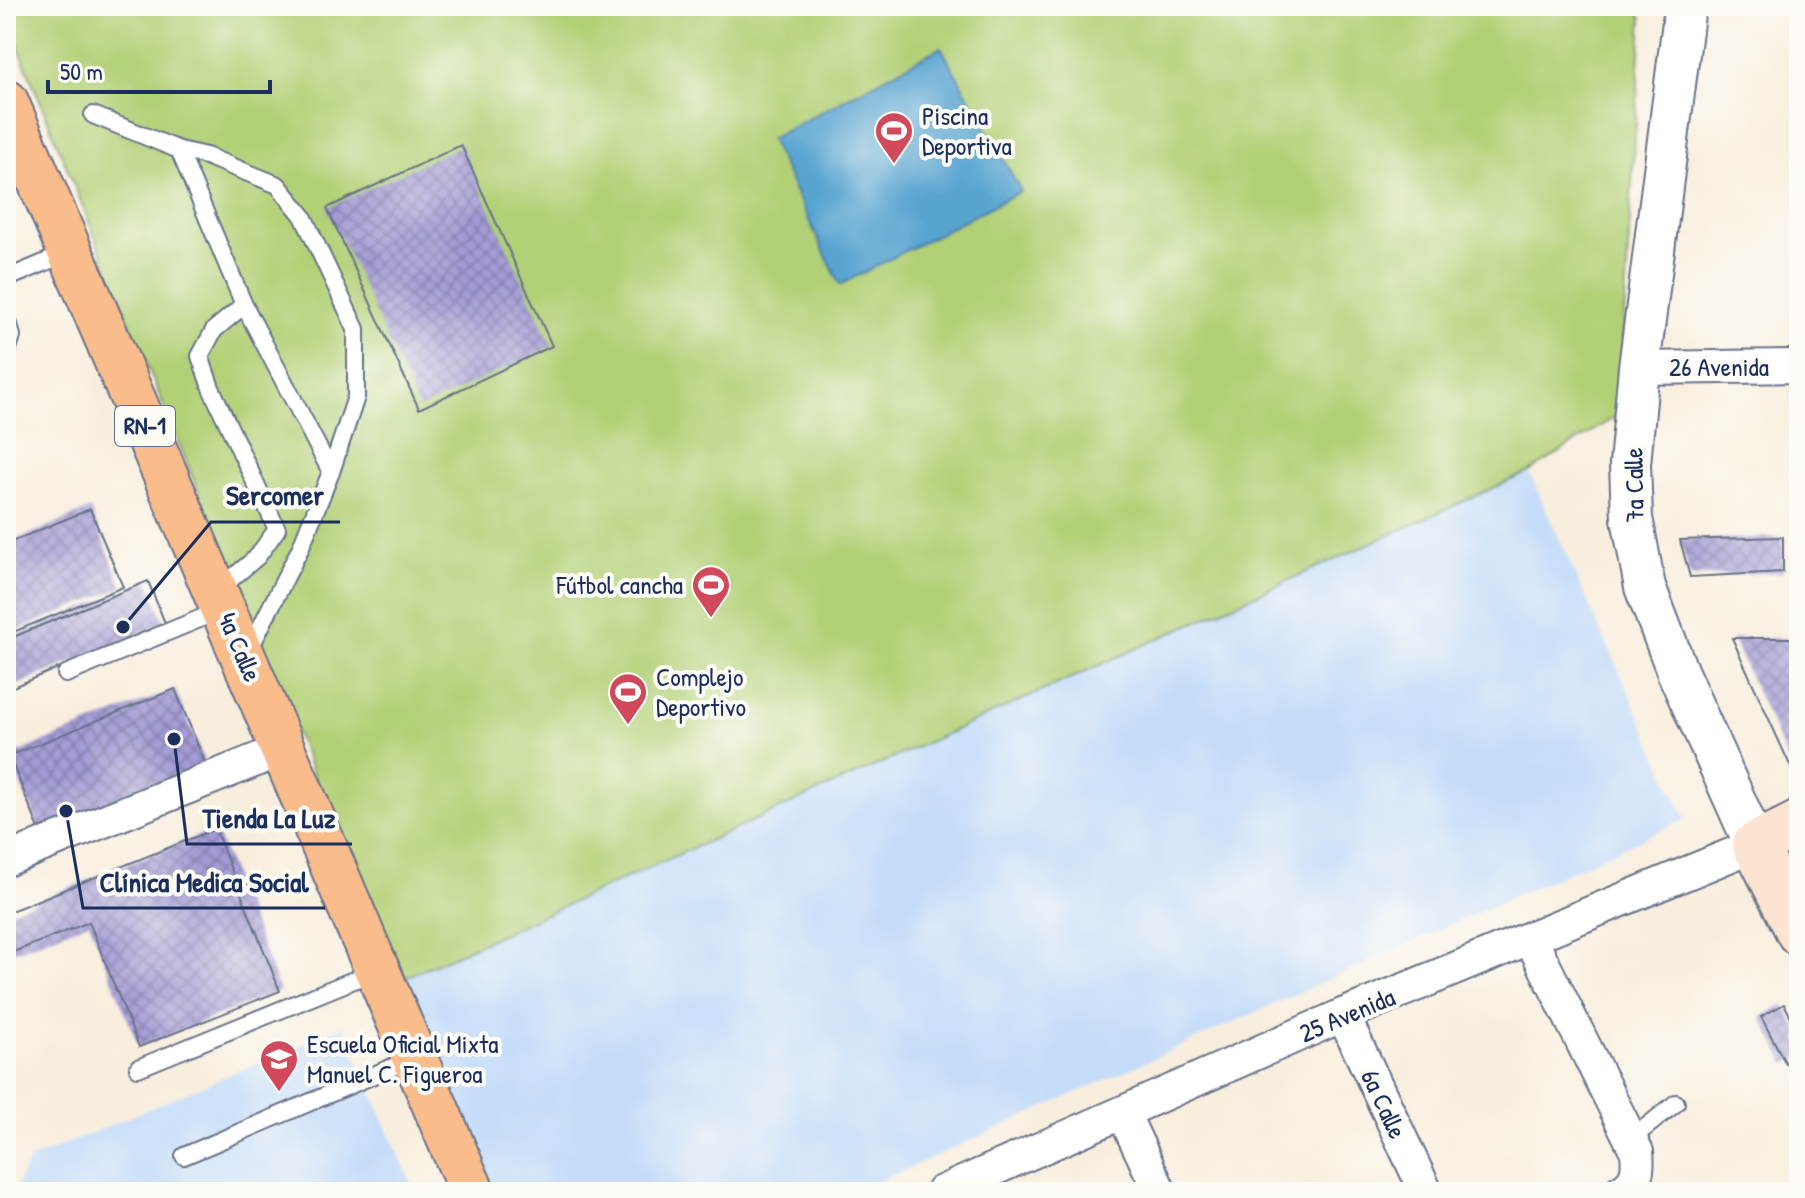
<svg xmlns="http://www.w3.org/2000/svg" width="1805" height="1198" viewBox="0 0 1805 1198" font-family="'Patrick Hand',sans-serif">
<defs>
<pattern id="building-cross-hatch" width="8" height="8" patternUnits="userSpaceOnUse" patternTransform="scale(2)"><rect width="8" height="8" fill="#a49cd5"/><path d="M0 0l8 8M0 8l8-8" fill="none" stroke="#8580b0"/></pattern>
</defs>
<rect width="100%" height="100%" fill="#fdfcf7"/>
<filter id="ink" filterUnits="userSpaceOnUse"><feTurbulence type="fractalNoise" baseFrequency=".0125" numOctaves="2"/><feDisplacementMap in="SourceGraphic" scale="16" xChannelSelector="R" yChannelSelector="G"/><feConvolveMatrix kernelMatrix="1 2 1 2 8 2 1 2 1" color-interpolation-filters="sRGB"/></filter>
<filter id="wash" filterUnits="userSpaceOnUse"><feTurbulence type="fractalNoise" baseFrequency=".006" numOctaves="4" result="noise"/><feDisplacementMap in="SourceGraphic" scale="32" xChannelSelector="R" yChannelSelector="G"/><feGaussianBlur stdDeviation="1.8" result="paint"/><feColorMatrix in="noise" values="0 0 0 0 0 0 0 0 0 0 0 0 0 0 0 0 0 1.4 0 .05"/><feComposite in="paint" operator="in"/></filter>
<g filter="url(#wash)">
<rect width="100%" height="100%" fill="#f8eedd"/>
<!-- built -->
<g fill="#c6ddf9">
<path d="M1529 472 1686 819 856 1192H492L397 981Z"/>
<path d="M343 1026 415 1192H13L29 1160Z"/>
</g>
<!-- green -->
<path fill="#b2d076" stroke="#66806a" stroke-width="2" d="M6 6H1634L1642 18 1618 415 1529 472 397 981 6 17Z"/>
<!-- water -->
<path fill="#58a4d1" stroke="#3a6a98" stroke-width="2" d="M941 47 1021 191 840 285 770 139Z"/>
<g id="blocks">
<!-- building -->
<g fill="url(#building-cross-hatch)">
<path d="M461 145 552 346 419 409 327 208Z"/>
<path d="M90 509 123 587 6 635V544Z"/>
<path d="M1783 537V572L1690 577 1680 540Z"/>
<path d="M148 581 165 623 6 690V640Z"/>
<path d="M1732 638H1799V785Z"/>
<path d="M175 689 210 775 44 841 9 756Z"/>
<path d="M215 829 280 991 139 1047 89 922 6 955V913Z"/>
<path d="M1784 1004 1799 1032V1058L1786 1064 1761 1017Z"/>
</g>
</g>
</g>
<g filter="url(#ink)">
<use href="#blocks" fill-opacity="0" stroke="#68728a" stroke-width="2"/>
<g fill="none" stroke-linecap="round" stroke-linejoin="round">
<defs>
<g id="service">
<path d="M93 115 179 150 206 156 278 185 303 216 356 329V397L331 472 300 549 247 654"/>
<path d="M179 150 244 305 331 472"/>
<path d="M6 279 53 259"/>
<path d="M6 314 12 336 6 354"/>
<path d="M217 591 257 557 277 529 211 388 200 356 214 330 244 305"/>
<path d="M66 674 204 617"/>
<path d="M138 1068 356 979"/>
<path d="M1631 1139 1676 1103"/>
<path d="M184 1156 395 1066"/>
</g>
<g id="minor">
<path d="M1639 368 1799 366"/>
<path d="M6 860 284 749"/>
<path d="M1531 939 1637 1152C1639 1171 1637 1183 1619 1192"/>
<path d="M1343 1015 1426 1192"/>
<path d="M1123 1113 1160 1192"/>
<path d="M942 1192 1343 1015 1755 845"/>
</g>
<path id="tertiary" d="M1685 6 1639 368 1630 464 1632 518 1645 587 1678 673 1755 845"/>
<g id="secondary">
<path d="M1755 845 1799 933"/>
<path d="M1755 845 1799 823"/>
</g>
<path id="primary" d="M6 102 472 1192"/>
</defs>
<!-- service casing -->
<use href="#service" stroke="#68728a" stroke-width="20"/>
<!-- minor casing -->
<use href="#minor" stroke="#68728a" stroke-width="36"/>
<!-- tertiary casing -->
<use href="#tertiary" stroke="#68728a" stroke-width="44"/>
<!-- secondary casing -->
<use href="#secondary" stroke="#68728a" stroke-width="48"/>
<!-- primary casing -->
<use href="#primary" stroke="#68728a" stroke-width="48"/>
<!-- service -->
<use href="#service" stroke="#fff" stroke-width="16"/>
<!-- minor -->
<use href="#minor" stroke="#fff" stroke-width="32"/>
<!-- tertiary -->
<use href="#tertiary" stroke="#fff" stroke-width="40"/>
<!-- secondary -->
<use href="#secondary" stroke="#fde4d1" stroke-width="44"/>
<!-- primary -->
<use href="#primary" stroke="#fabc8b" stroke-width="44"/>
</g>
</g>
<!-- icons -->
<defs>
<symbol id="stadium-pin" viewBox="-11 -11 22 30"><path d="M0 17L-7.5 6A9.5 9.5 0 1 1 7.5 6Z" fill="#d1495b" stroke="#fdfcf7"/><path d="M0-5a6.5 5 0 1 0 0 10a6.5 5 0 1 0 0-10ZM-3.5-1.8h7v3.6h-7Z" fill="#fff"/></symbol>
<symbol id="school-pin" viewBox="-11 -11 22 30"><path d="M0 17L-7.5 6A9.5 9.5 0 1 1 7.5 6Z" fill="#d1495b" stroke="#fdfcf7"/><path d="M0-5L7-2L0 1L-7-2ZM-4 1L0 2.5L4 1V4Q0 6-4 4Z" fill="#fff"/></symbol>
</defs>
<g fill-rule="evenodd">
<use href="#stadium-pin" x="872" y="109" width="44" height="60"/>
<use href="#stadium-pin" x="689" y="563" width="44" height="60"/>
<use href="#stadium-pin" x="606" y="670" width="44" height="60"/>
<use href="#school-pin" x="257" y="1037" width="44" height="60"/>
</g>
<g text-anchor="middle" stroke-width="8" stroke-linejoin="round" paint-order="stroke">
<!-- shield labels -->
<rect fill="#fdfcf7" stroke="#5f6c8c" stroke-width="2" x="115" y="406" width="60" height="40" rx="6"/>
<g font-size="24" font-weight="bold" fill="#1b2f5e">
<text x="145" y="434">RN-1</text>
</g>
<!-- poi labels -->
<g font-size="26" fill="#1b2f5e" stroke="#fdfcf7" text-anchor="start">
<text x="922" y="125">Piscina<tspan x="922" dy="30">Deportiva</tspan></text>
<text x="683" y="594" text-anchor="end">Fútbol cancha</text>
<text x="656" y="686">Complejo<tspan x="656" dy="30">Deportivo</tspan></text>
<text x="307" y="1053">Escuela Oficial Mixta<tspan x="307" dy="30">Manuel C. Figueroa</tspan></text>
</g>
<!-- street labels -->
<g font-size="26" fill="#1b2f5e" stroke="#fdfcf7">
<text x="1719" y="376">26 Avenida</text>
<text transform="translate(1634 485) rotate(-91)" y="9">7a Calle</text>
<text transform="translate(240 647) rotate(67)" y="9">4a Calle</text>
<text transform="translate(1347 1015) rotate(-23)" y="9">25 Avenida</text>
<text transform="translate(1384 1104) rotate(65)" y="9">6a Calle</text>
</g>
</g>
<!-- callouts -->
<path fill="none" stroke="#1b2f5e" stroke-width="3" d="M123 627L211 522H340M174 739L187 844H352M66 811L83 908H325"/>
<g fill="#1b2f5e" stroke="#fdfcf7" stroke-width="3">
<circle cx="123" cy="627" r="8"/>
<circle cx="174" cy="739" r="8"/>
<circle cx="66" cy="811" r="8"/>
</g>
<g font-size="28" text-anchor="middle" font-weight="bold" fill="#1b2f5e" stroke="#fdfcf7" stroke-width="8" stroke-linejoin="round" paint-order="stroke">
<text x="275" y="505">Sercomer</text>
<text x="269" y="828">Tienda La Luz</text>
<text x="204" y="892">Clínica Medica Social</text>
</g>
<!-- margin -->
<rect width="1805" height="1198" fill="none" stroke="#fdfcf7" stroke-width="32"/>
<!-- scale -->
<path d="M48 80v12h222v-12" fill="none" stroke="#1b2f5e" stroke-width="4"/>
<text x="60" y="80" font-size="24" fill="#1b2f5e" stroke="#fdfcf7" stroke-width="6" paint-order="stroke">50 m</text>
</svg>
